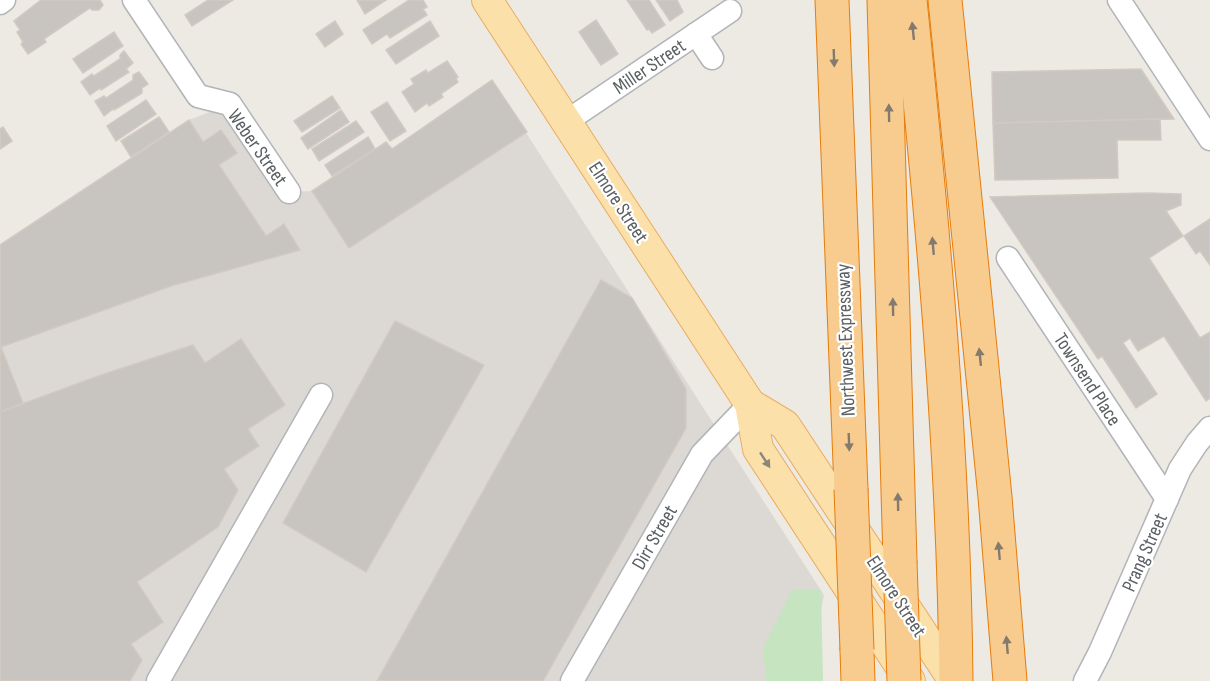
<svg xmlns="http://www.w3.org/2000/svg" width="1210" height="681" viewBox="0 0 1210 681" font-family="'Sofia Sans Condensed',sans-serif">
<rect width="100%" height="100%" fill="#ede9e3"/>
<!-- industrial -->
<path fill="#dcd9d5" d="M492 80 824 595 807 681H0V245L189 120 230 104 289 192 312 191 386 142 392 149Z"/>
<!-- green -->
<path fill="#c6e4c0" d="M792 590H821L823 681H766L763 648Z"/>
<!-- building -->
<g fill="#c8c4bf" stroke="#d2cac2" stroke-width="1.5">
<path d="M41 0H100L103 5 99 10H92L90 8 44 39 46 42 28 54 21 44 23 42 17 32 20 30 14 21Z"/>
<path d="M208 0H233L192 26 185 15Z"/>
<path d="M357 0H386L365 14Z"/>
<path d="M409 0H423L427 7 423 9 427 15 390 38 387 34 372 44 363 30Z"/>
<path d="M627 0H649L665 25 652 33 649 29 647 30Z"/>
<path d="M656 0H677L683 12 670 21Z"/>
<path d="M596 20 618 54 601 65 579 32Z"/>
<path d="M335 21 343 34 325 47 316 34Z"/>
<path d="M430 21 439 36 396 64 386 50Z"/>
<path d="M114 32 123 46 83 73 73 59Z"/>
<path d="M124 51 133 63 126 69 129 72 101 90 100 88 90 95 81 82 92 74 94 76 120 59V55Z"/>
<path d="M447 61 458 77 456 78 458 82 441 94 443 97 429 106 427 103 415 112 402 92 414 84 411 79 426 70 428 73Z"/>
<path d="M1141 69 1174 119 993 123 992 72Z"/>
<path d="M139 72 148 84 142 88V93L114 110 113 109 104 116 95 101 104 96 106 98 133 80V75Z"/>
<path d="M492 80 527 132 349 248 312 191 386 142 392 149Z"/>
<path d="M332 96 340 108 302 132 294 121Z"/>
<path d="M146 100 156 114 116 141 107 126Z"/>
<path d="M387 102 406 131 390 141 371 112Z"/>
<path d="M341 110 349 122 308 149 301 138Z"/>
<path d="M159 117 169 132 131 157 121 141Z"/>
<path d="M1160 119 1161 140H1117L1118 178 995 180 993 123Z"/>
<path d="M189 120 203 142 221 130 237 153 219 165 266 236 284 224 300 250 171 286 1 347 23 403 0 412V245Z"/>
<path d="M356 121 364 132 319 161 312 149Z"/>
<path d="M3 127 12 141 0 149V129Z"/>
<path d="M368 137 375 149 332 176 325 165Z"/>
<path d="M1147 193 1181 194V205L1166 211 1183 236 1149 258 1200 338 1210 332V398L1206 401 1164 336 1138 351 1130 338 1123 343 1157 394 1136 408 1102 356 1098 359 990 197Z"/>
<path d="M1210 219V265L1200 251 1196 254 1184 236Z"/>
<path d="M601 280 632 298 686 389V428L543 681H377Z"/>
<path d="M395 321 484 365 366 572 283 523Z"/>
<path d="M241 339 285 405 248 429 259 446 224 469 238 490 218 527 137 582 163 622 131 644 142 660 130 681H0V412L101 375 193 345 205 363Z"/>
</g>
<g fill="none" stroke-linecap="round" stroke-linejoin="round">
<defs>
<g id="minor">
<path d="M134 0 198 96 230 104 289 192"/>
<path d="M1119 0 1210 139"/>
<path d="M0 3 4 0"/>
<path d="M696 34 712 58"/>
<path d="M567 121 730 11"/>
<path d="M1008 258 1167 499"/>
<path d="M158 681 321 395"/>
<path d="M572 681 702 454 750 404"/>
<path d="M1085 681 1100 652 1180 469 1197 443 1210 428"/>
</g>
<g id="major">
<path d="M487 0 750 404 758 449 910 681"/>
<path d="M750 404 785 425 954 681"/>
</g>
<g id="highway">
<path d="M832 0 851 489"/>
<path d="M884 0 900 561"/>
<path d="M910 0C933 226 954 453 956 681"/>
<path d="M945 0 995 497 1010 681"/>
<path d="M857 650 858 681"/>
</g>
</defs>
<!-- minor casing -->
<use href="#minor" stroke="#b1b5b8" stroke-width="25"/>
<!-- major casing -->
<use href="#major" stroke="#ebac5e" stroke-width="32"/>
<!-- highway casing -->
<use href="#highway" stroke="#e77c0a" stroke-width="35"/>
<!-- minor -->
<use href="#minor" stroke="#fff" stroke-width="22"/>
<!-- major -->
<use href="#major" stroke="#fbe0aa" stroke-width="30"/>
<!-- highway -->
<use href="#highway" stroke="#f8cc8f" stroke-width="33"/>
<defs>
<g id="highway-bridge">
<path d="M851 489 857 650"/>
<path d="M900 561 904 681"/>
</g>
</defs>
<!-- highway-bridge casing -->
<use href="#highway-bridge" stroke="#e77c0a" stroke-width="35" stroke-linecap="butt"/>
<!-- highway-bridge -->
<use href="#highway-bridge" stroke="#f8cc8f" stroke-width="33"/>
</g>
<!-- one-way arrows -->
<defs><path id="oneway-solid" d="M-6-.8H1V-3.2L6.5 0L1 3.2V.8H-6Z" transform="scale(1.5)"/></defs>
<g fill="#827b6e">
<use href="#oneway-solid" transform="translate(913 31) rotate(-96)"/>
<use href="#oneway-solid" transform="translate(834 58) rotate(88)"/>
<use href="#oneway-solid" transform="translate(889 113) rotate(-91)"/>
<use href="#oneway-solid" transform="translate(933 246) rotate(-95)"/>
<use href="#oneway-solid" transform="translate(893 307) rotate(-91)"/>
<use href="#oneway-solid" transform="translate(980 357) rotate(-96)"/>
<use href="#oneway-solid" transform="translate(849 442) rotate(88)"/>
<use href="#oneway-solid" transform="translate(898 502) rotate(-91)"/>
<use href="#oneway-solid" transform="translate(999 551) rotate(-95)"/>
<use href="#oneway-solid" transform="translate(1007 645) rotate(-95)"/>
</g>
<use fill="#8b8678" href="#oneway-solid" transform="translate(765 460) rotate(57)"/>
<g text-anchor="middle" stroke-width="4.5" stroke-linejoin="round" paint-order="stroke">
<!-- street labels -->
<g font-size="20" fill="#5b6063" stroke="#fff">
<text transform="translate(649 66) rotate(-34)" y="7">Miller Street</text>
<text transform="translate(258 147) rotate(55)" y="7">Weber Street</text>
<text transform="translate(619 202) rotate(57)" y="7">Elmore Street</text>
<text transform="translate(845 340) rotate(-92)" y="7">Northwest Expressway</text>
<text transform="translate(1088 379) rotate(57)" y="7">Townsend Place</text>
<text transform="translate(654 537) rotate(-60)" y="7">Dirr Street</text>
<text transform="translate(1144 552) rotate(-66)" y="7">Prang Street</text>
<text transform="translate(897 596) rotate(57)" y="7">Elmore Street</text>
</g>
</g>
</svg>
